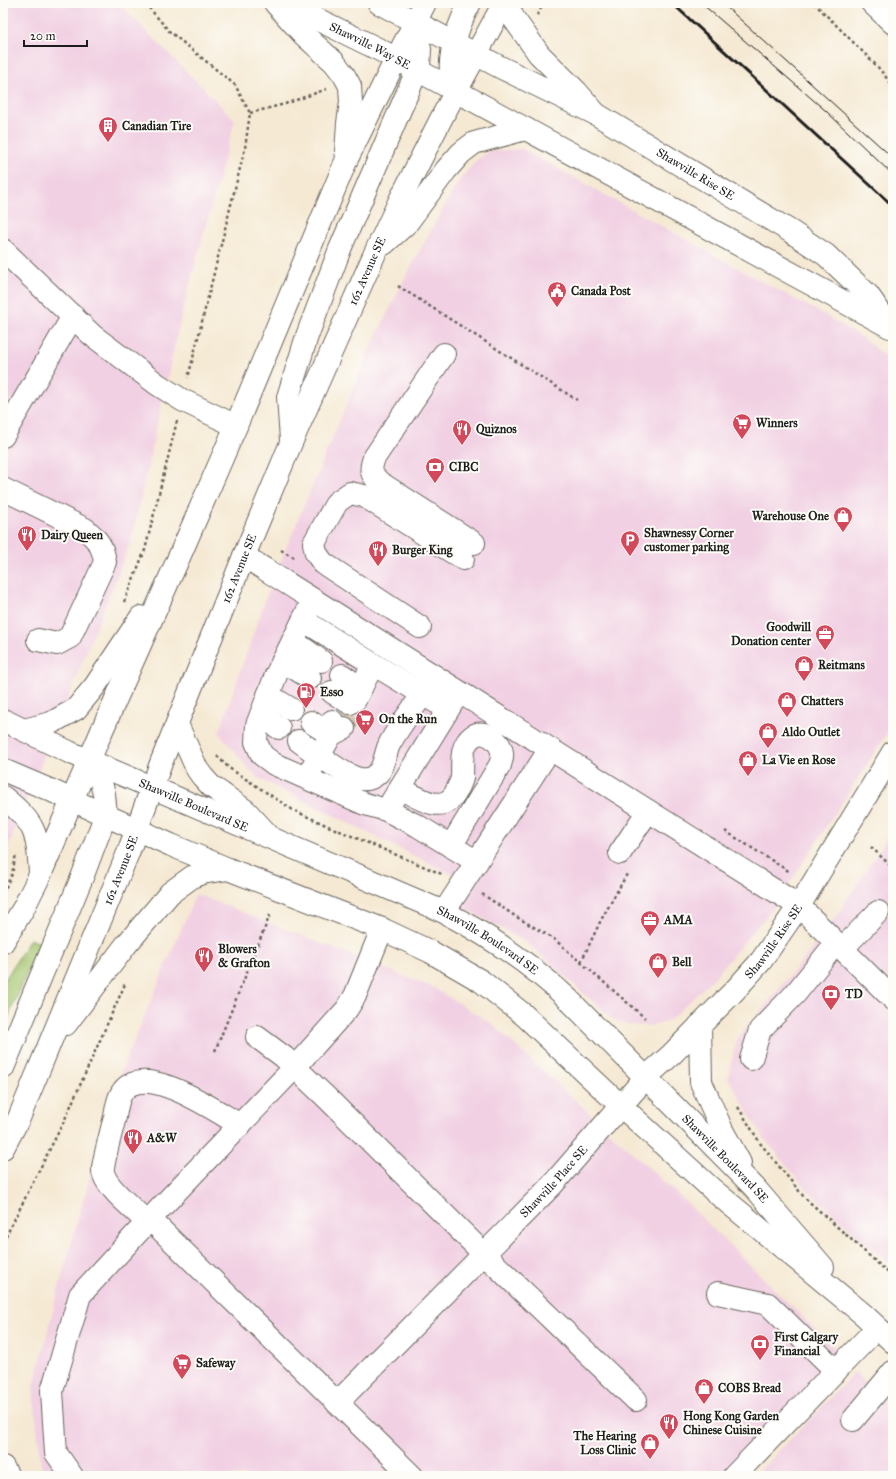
<svg xmlns="http://www.w3.org/2000/svg" width="896" height="1479" viewBox="0 0 896 1479" font-family="'IM FELL Great Primer',serif">
<rect width="100%" height="100%" fill="#fdfcf7"/>
<filter id="ink" filterUnits="userSpaceOnUse"><feTurbulence type="fractalNoise" baseFrequency=".025" numOctaves="2"/><feDisplacementMap in="SourceGraphic" scale="8" xChannelSelector="R" yChannelSelector="G"/><feConvolveMatrix kernelMatrix="1 2 1 2 8 2 1 2 1" color-interpolation-filters="sRGB"/></filter>
<filter id="wash" filterUnits="userSpaceOnUse"><feTurbulence type="fractalNoise" baseFrequency=".012" numOctaves="4" result="noise"/><feDisplacementMap in="SourceGraphic" scale="16" xChannelSelector="R" yChannelSelector="G"/><feGaussianBlur stdDeviation="0.9" result="paint"/><feColorMatrix in="noise" values="0 0 0 0 0 0 0 0 0 0 0 0 0 0 0 0 0 1.4 0 .05"/><feComposite in="paint" operator="in"/></filter>
<g filter="url(#wash)">
<rect width="100%" height="100%" fill="#f5e9d3"/>
<!-- built -->
<g fill="#f1d0e3">
<path d="M3 3H118L235 120 182 312 131 541 3 859Z"/>
<path d="M522 149 761 281 825 315 860 336 893 363V721L886 735 776 904 713 979 670 1020 653 1026 627 1025 611 1018 526 942 444 897 457 877 256 777 219 733 269 589 369 351 409 270 460 179 477 160 490 151Z"/>
<path d="M893 829V1267L806 1189 763 1137 728 1078 737 1039 807 955 842 908Z"/>
<path d="M196 894 434 988 492 1024 688 1204 843 1357 726 1476H48L41 1465 33 1390 56 1299 115 1086Z"/>
<path d="M855 1372 893 1409V1476H755Z"/>
</g>
<!-- green -->
<path fill="#a3c46d" stroke="#607044" d="M30 939 40 943 3 1029V983Z"/>
</g>
<g filter="url(#ink)">
<g fill="none" stroke-linecap="round" stroke-linejoin="round">
<!-- minor-tunnel -->
<path stroke="#d4cab8" stroke-width="22" stroke-dasharray="22 11" stroke-linecap="butt" d="M344 728 352 715"/>
<defs>
<g id="minor">
<path id="s1" d="M284 3 378 49 456 91 890 327"/>
<path id="s2" d="M379 3 500 67 596 114 790 231 826 255 868 295 887 322"/>
<path d="M872 3 893 23"/>
<path d="M3 250 92 335 157 384 182 400 236 426"/>
<path d="M444 354 374 458C370 469 370 473 379 482L474 543"/>
<path d="M3 436 73 316"/>
<path d="M3 489 85 529C97 539 103 546 105 562L70 637 57 644 38 640"/>
<path d="M244 556 799 906 893 999"/>
<path d="M313 600 276 675 257 725 256 742 262 755 274 764 365 804 386 810 418 826 477 862"/>
<path d="M303 620 373 664"/>
<path d="M420 627 323 563 316 553 314 543 337 502 350 493 364 496 463 559"/>
<path d="M293 641 321 661"/>
<path d="M283 661 310 678"/>
<path d="M342 675 361 688"/>
<path d="M332 692 350 703"/>
<path d="M268 695 291 709"/>
<path d="M355 700 373 664 436 702"/>
<path d="M261 715 279 728"/>
<path id="s3" d="M3 720 69 752 444 912C490 936 528 962 566 997L755 1188 823 1267"/>
<path d="M311 722 331 735 332 721"/>
<path d="M299 741C311 750 348 778 361 779 367 780 373 778 378 773 385 766 385 752 390 743 403 719 421 700 434 676"/>
<path d="M312 768 331 735 344 728"/>
<path d="M3 770 50 790 171 845 228 869 382 929 431 952 481 981 524 1015 621 1106 713 1190 864 1315 893 1342"/>
<path d="M400 788C418 798 445 817 457 790 459 786 461 782 462 778 463 763 459 746 473 736 485 728 501 741 502 753 503 757 501 761 500 765L451 846"/>
<path d="M392 801 459 692"/>
<path d="M620 853 648 811"/>
<path d="M444 912 550 749"/>
<path d="M842 949 878 912"/>
<path d="M700 1025 701 1082 722 1130 740 1163"/>
<path d="M257 1037 284 1057 329 1100 484 1254 636 1400"/>
<path d="M751 1059 760 1030 795 994 836 943"/>
<path d="M150 1219 412 1476"/>
<path d="M147 1222C136 1211 108 1189 104 1175 102 1171 103 1167 104 1162 107 1147 111 1132 115 1117 116 1111 117 1103 120 1096 138 1056 217 1112 240 1125"/>
<path d="M718 1293 768 1304 836 1371"/>
<path id="s4" d="M337 1403 552 1185 646 1077 671 1055 736 989 761 961 799 906 893 752"/>
<path d="M853 1420 893 1372"/>
<path d="M72 1476 56 1453 52 1391 80 1295 150 1219 295 1067 347 1009 355 996 382 929"/>
<path d="M734 1476 877 1328"/>
</g>
<g id="major">
<path d="M275 3 303 34 334 62 344 75 350 86 351 102 348 123 346 152"/>
<path d="M506 3 514 19 539 54 577 92 596 114"/>
<path d="M456 91C454 85 452 78 451 72 449 51 460 21 470 3"/>
<path d="M384 244 407 223 446 170 461 153 474 143 526 129"/>
<path d="M291 440 288 397 307 336 340 249 419 66 420 49 414 22"/>
<path d="M177 724 197 769 202 776 211 786 246 811 269 836"/>
<path d="M24 730 51 723 76 709 95 686 141 617"/>
<path d="M3 797C35 823 38 832 40 873"/>
<path d="M3 942 23 909 40 875 103 728 180 555 236 426 346 161 396 59 425 3"/>
<path d="M66 1024 126 945 170 893 192 877 202 873 228 869"/>
<path d="M3 1068 83 875 106 814 104 794 99 775 89 760"/>
<path id="s5" d="M3 1148 19 1118 128 853 161 763 244 556 291 443 375 253 400 200 442 117 504 3"/>
</g>
<path id="highway" d="M3 1467 8 1476"/>
</defs>
<!-- minor casing -->
<use href="#minor" stroke="#68645c" stroke-width="24"/>
<!-- major casing -->
<use href="#major" stroke="#68645c" stroke-width="24"/>
<!-- highway casing -->
<use href="#highway" stroke="#68645c" stroke-width="24"/>
<!-- path -->
<g stroke="#68645c" stroke-width="2.5" stroke-dasharray="3 3" stroke-linecap="butt">
<path d="M145 3 169 31 235 85 250 113 245 148 188 378"/>
<path d="M814 3 877 66 893 86"/>
<path d="M537 15 544 3"/>
<path d="M250 113 285 104 327 89"/>
<path d="M398 286 577 400"/>
<path d="M281 550 295 558"/>
<path d="M124 602 145 550 177 421"/>
<path d="M217 756 229 768 293 810 328 826 444 875"/>
<path d="M725 831 790 872"/>
<path d="M871 847 893 868"/>
<path d="M3 893 12 874 16 854"/>
<path d="M482 894 515 916 554 939 645 1018"/>
<path d="M581 962 601 920 627 874"/>
<path d="M215 1051 270 915"/>
<path d="M738 1107 760 1143 804 1197 893 1277"/>
<path d="M3 1242 65 1119 125 984"/>
</g>
<!-- minor -->
<use href="#minor" stroke="#fff" stroke-width="22"/>
<!-- major -->
<use href="#major" stroke="#fff" stroke-width="22"/>
<!-- highway -->
<use href="#highway" stroke="#fff" stroke-width="22"/>
<!-- tram -->
<g stroke="#1c1c1c" stroke-width="1">
<path d="M701 3 826 111 893 175"/>
<path d="M722 3 893 158"/>
</g>
<!-- rail -->
<path stroke="#1c1c1c" stroke-width="3" d="M672 3 893 206"/>
</g>
</g>
<!-- icons -->
<defs>
<symbol id="building-pin" viewBox="-11 -11 22 30"><path d="M0 17L-7.5 6A9.5 9.5 0 1 1 7.5 6Z" fill="#d1495b" stroke="#fdfcf7"/><path d="M-4-6H4V6H1V3H-1V6H-4ZM-2.5-4.3h1.7v1.8h-1.7ZM.8-4.3h1.7v1.8H.8ZM-2.5-1h1.7V.8h-1.7ZM.8-1h1.7V.8H.8Z" fill="#fff"/></symbol>
<symbol id="civic-pin" viewBox="-11 -11 22 30"><path d="M0 17L-7.5 6A9.5 9.5 0 1 1 7.5 6Z" fill="#d1495b" stroke="#fdfcf7"/><path d="M-.6-6.5H3V-4.5H.6V-3L4-1V1h2V6H-6V1h2V-1L-.6-3ZM-1.2 2.5V6h2.4V2.5Z" fill="#fff"/></symbol>
<symbol id="supermarket-pin" viewBox="-11 -11 22 30"><path d="M0 17L-7.5 6A9.5 9.5 0 1 1 7.5 6Z" fill="#d1495b" stroke="#fdfcf7"/><path d="M-6-5.5h2.5l.6 2H6L4.5 2H-2.5L-4.4-4H-6ZM-1.5 3.2a1.3 1.3 0 1 0 .1 0ZM3 3.2a1.3 1.3 0 1 0 .1 0Z" fill="#fff"/></symbol>
<symbol id="restaurant-pin" viewBox="-11 -11 22 30"><path d="M0 17L-7.5 6A9.5 9.5 0 1 1 7.5 6Z" fill="#d1495b" stroke="#fdfcf7"/><path d="M-5-6h1v4h1v-4h1v4h1v-4h1v5L-1.5 .5V6h-2V.5L-5-1ZM5-6V6H3V1.5H1.5Q1.5-4 5-6Z" fill="#fff"/></symbol>
<symbol id="bank-pin" viewBox="-11 -11 22 30"><path d="M0 17L-7.5 6A9.5 9.5 0 1 1 7.5 6Z" fill="#d1495b" stroke="#fdfcf7"/><path d="M-6-4H6V4H-6ZM0-2.3a2.3 2.3 0 1 0 0 4.6a2.3 2.3 0 1 0 0-4.6Z" fill="#fff"/></symbol>
<symbol id="shop-pin" viewBox="-11 -11 22 30"><path d="M0 17L-7.5 6A9.5 9.5 0 1 1 7.5 6Z" fill="#d1495b" stroke="#fdfcf7"/><path d="M-5-2.5h2.3a2.7 3.5 0 0 1 5.4 0H5L5.5 6h-11ZM-1.5-2.5h3a1.5 2.3 0 0 0-3 0Z" fill="#fff"/></symbol>
<symbol id="parking-pin" viewBox="-11 -11 22 30"><path d="M0 17L-7.5 6A9.5 9.5 0 1 1 7.5 6Z" fill="#d1495b" stroke="#fdfcf7"/><path d="M-3.5-5.5H1a3.5 3.5 0 0 1 0 7H-1V5.5H-3.5ZM-1-3.4V-.6H.8a1.4 1.4 0 0 0 0-2.8Z" fill="#fff"/></symbol>
<symbol id="office-pin" viewBox="-11 -11 22 30"><path d="M0 17L-7.5 6A9.5 9.5 0 1 1 7.5 6Z" fill="#d1495b" stroke="#fdfcf7"/><path d="M-6-3h4V-5.5h4V-3h4V5H-6ZM-1-4.5V-3h2v-1.5ZM-6 0V1H6V0Z" fill="#fff"/></symbol>
<symbol id="fuel-pin" viewBox="-11 -11 22 30"><path d="M0 17L-7.5 6A9.5 9.5 0 1 1 7.5 6Z" fill="#d1495b" stroke="#fdfcf7"/><path d="M-5.5-6h7V0h2V4h1.3V-2.5L3-4.5l.8-.8L6-3V5H2.5V1h-1V6h-7ZM-4.2-4.7v3.2H.2V-4.7Z" fill="#fff"/></symbol>
</defs>
<g fill-rule="evenodd">
<use href="#building-pin" x="97" y="115" width="22" height="30"/>
<use href="#civic-pin" x="546" y="280" width="22" height="30"/>
<use href="#supermarket-pin" x="731" y="412" width="22" height="30"/>
<use href="#restaurant-pin" x="451" y="418" width="22" height="30"/>
<use href="#bank-pin" x="424" y="456" width="22" height="30"/>
<use href="#shop-pin" x="832" y="505" width="22" height="30"/>
<use href="#restaurant-pin" x="16" y="524" width="22" height="30"/>
<use href="#parking-pin" x="619" y="529" width="22" height="30"/>
<use href="#restaurant-pin" x="367" y="539" width="22" height="30"/>
<use href="#office-pin" x="814" y="623" width="22" height="30"/>
<use href="#shop-pin" x="793" y="654" width="22" height="30"/>
<use href="#fuel-pin" x="295" y="681" width="22" height="30"/>
<use href="#shop-pin" x="776" y="690" width="22" height="30"/>
<use href="#supermarket-pin" x="354" y="708" width="22" height="30"/>
<use href="#shop-pin" x="757" y="721" width="22" height="30"/>
<use href="#shop-pin" x="737" y="749" width="22" height="30"/>
<use href="#office-pin" x="639" y="909" width="22" height="30"/>
<use href="#restaurant-pin" x="193" y="945" width="22" height="30"/>
<use href="#shop-pin" x="647" y="951" width="22" height="30"/>
<use href="#bank-pin" x="820" y="983" width="22" height="30"/>
<use href="#restaurant-pin" x="122" y="1127" width="22" height="30"/>
<use href="#bank-pin" x="749" y="1333" width="22" height="30"/>
<use href="#supermarket-pin" x="171" y="1352" width="22" height="30"/>
<use href="#shop-pin" x="693" y="1377" width="22" height="30"/>
<use href="#restaurant-pin" x="658" y="1412" width="22" height="30"/>
<use href="#shop-pin" x="639" y="1432" width="22" height="30"/>
</g>
<g text-anchor="middle" stroke-width="4" stroke-linejoin="round" paint-order="stroke">
<!-- street labels -->
<g font-size="12" fill="#1c1c1c" stroke="#fdfcf7">
<text dy="4" stroke="none"><textPath href="#s1" startOffset="96">Shawville Way SE</textPath></text>
<text dy="4" stroke="none"><textPath href="#s2" startOffset="360">Shawville Rise SE</textPath></text>
<text dy="4" stroke="none"><textPath href="#s5" startOffset="950">162 Avenue SE</textPath></text>
<text dy="4" stroke="none"><textPath href="#s5" startOffset="626">162 Avenue SE</textPath></text>
<text dy="4" stroke="none"><textPath href="#s3" startOffset="209">Shawville Boulevard SE</textPath></text>
<text dy="4" stroke="none"><textPath href="#s5" startOffset="302">162 Avenue SE</textPath></text>
<text dy="4" stroke="none"><textPath href="#s3" startOffset="533">Shawville Boulevard SE</textPath></text>
<text dy="4" stroke="none"><textPath href="#s4" startOffset="636">Shawville Rise SE</textPath></text>
<text dy="4" stroke="none"><textPath href="#s3" startOffset="857">Shawville Boulevard SE</textPath></text>
<text dy="4" stroke="none"><textPath href="#s4" startOffset="310">Shawville Place SE</textPath></text>
</g>
<!-- poi labels -->
<g font-size="12" font-weight="bold" fill="#1c1c1c" stroke="#fdfcf7" text-anchor="start">
<text x="122" y="130">Canadian Tire</text>
<text x="571" y="295">Canada Post</text>
<text x="756" y="427">Winners</text>
<text x="476" y="433">Quiznos</text>
<text x="449" y="471">CIBC</text>
<text x="829" y="520" text-anchor="end">Warehouse One</text>
<text x="644" y="537">Shawnessy Corner<tspan x="644" dy="14">customer parking</tspan></text>
<text x="41" y="539">Dairy Queen</text>
<text x="392" y="554">Burger King</text>
<text x="811" y="631" text-anchor="end">Goodwill<tspan x="811" dy="14">Donation center</tspan></text>
<text x="818" y="669">Reitmans</text>
<text x="320" y="696">Esso</text>
<text x="801" y="705">Chatters</text>
<text x="379" y="723">On the Run</text>
<text x="782" y="736">Aldo Outlet</text>
<text x="762" y="764">La Vie en Rose</text>
<text x="664" y="924">AMA</text>
<text x="218" y="953">Blowers<tspan x="218" dy="14">&amp; Grafton</tspan></text>
<text x="672" y="966">Bell</text>
<text x="845" y="998">TD</text>
<text x="147" y="1142">A&amp;W</text>
<text x="774" y="1341">First Calgary<tspan x="774" dy="14">Financial</tspan></text>
<text x="196" y="1367">Safeway</text>
<text x="718" y="1392">COBS Bread</text>
<text x="683" y="1420">Hong Kong Garden<tspan x="683" dy="14">Chinese Cuisine</tspan></text>
<text x="636" y="1440" text-anchor="end">The Hearing<tspan x="636" dy="14">Loss Clinic</tspan></text>
</g>
</g>
<!-- margin -->
<rect width="896" height="1479" fill="none" stroke="#fdfcf7" stroke-width="16"/>
<!-- scale -->
<path d="M24 40v6h63v-6" fill="none" stroke="#1c1c1c" stroke-width="2"/>
<text x="30" y="40" font-size="12" fill="#1c1c1c" stroke="#fdfcf7" stroke-width="3" paint-order="stroke">20 m</text>
</svg>
